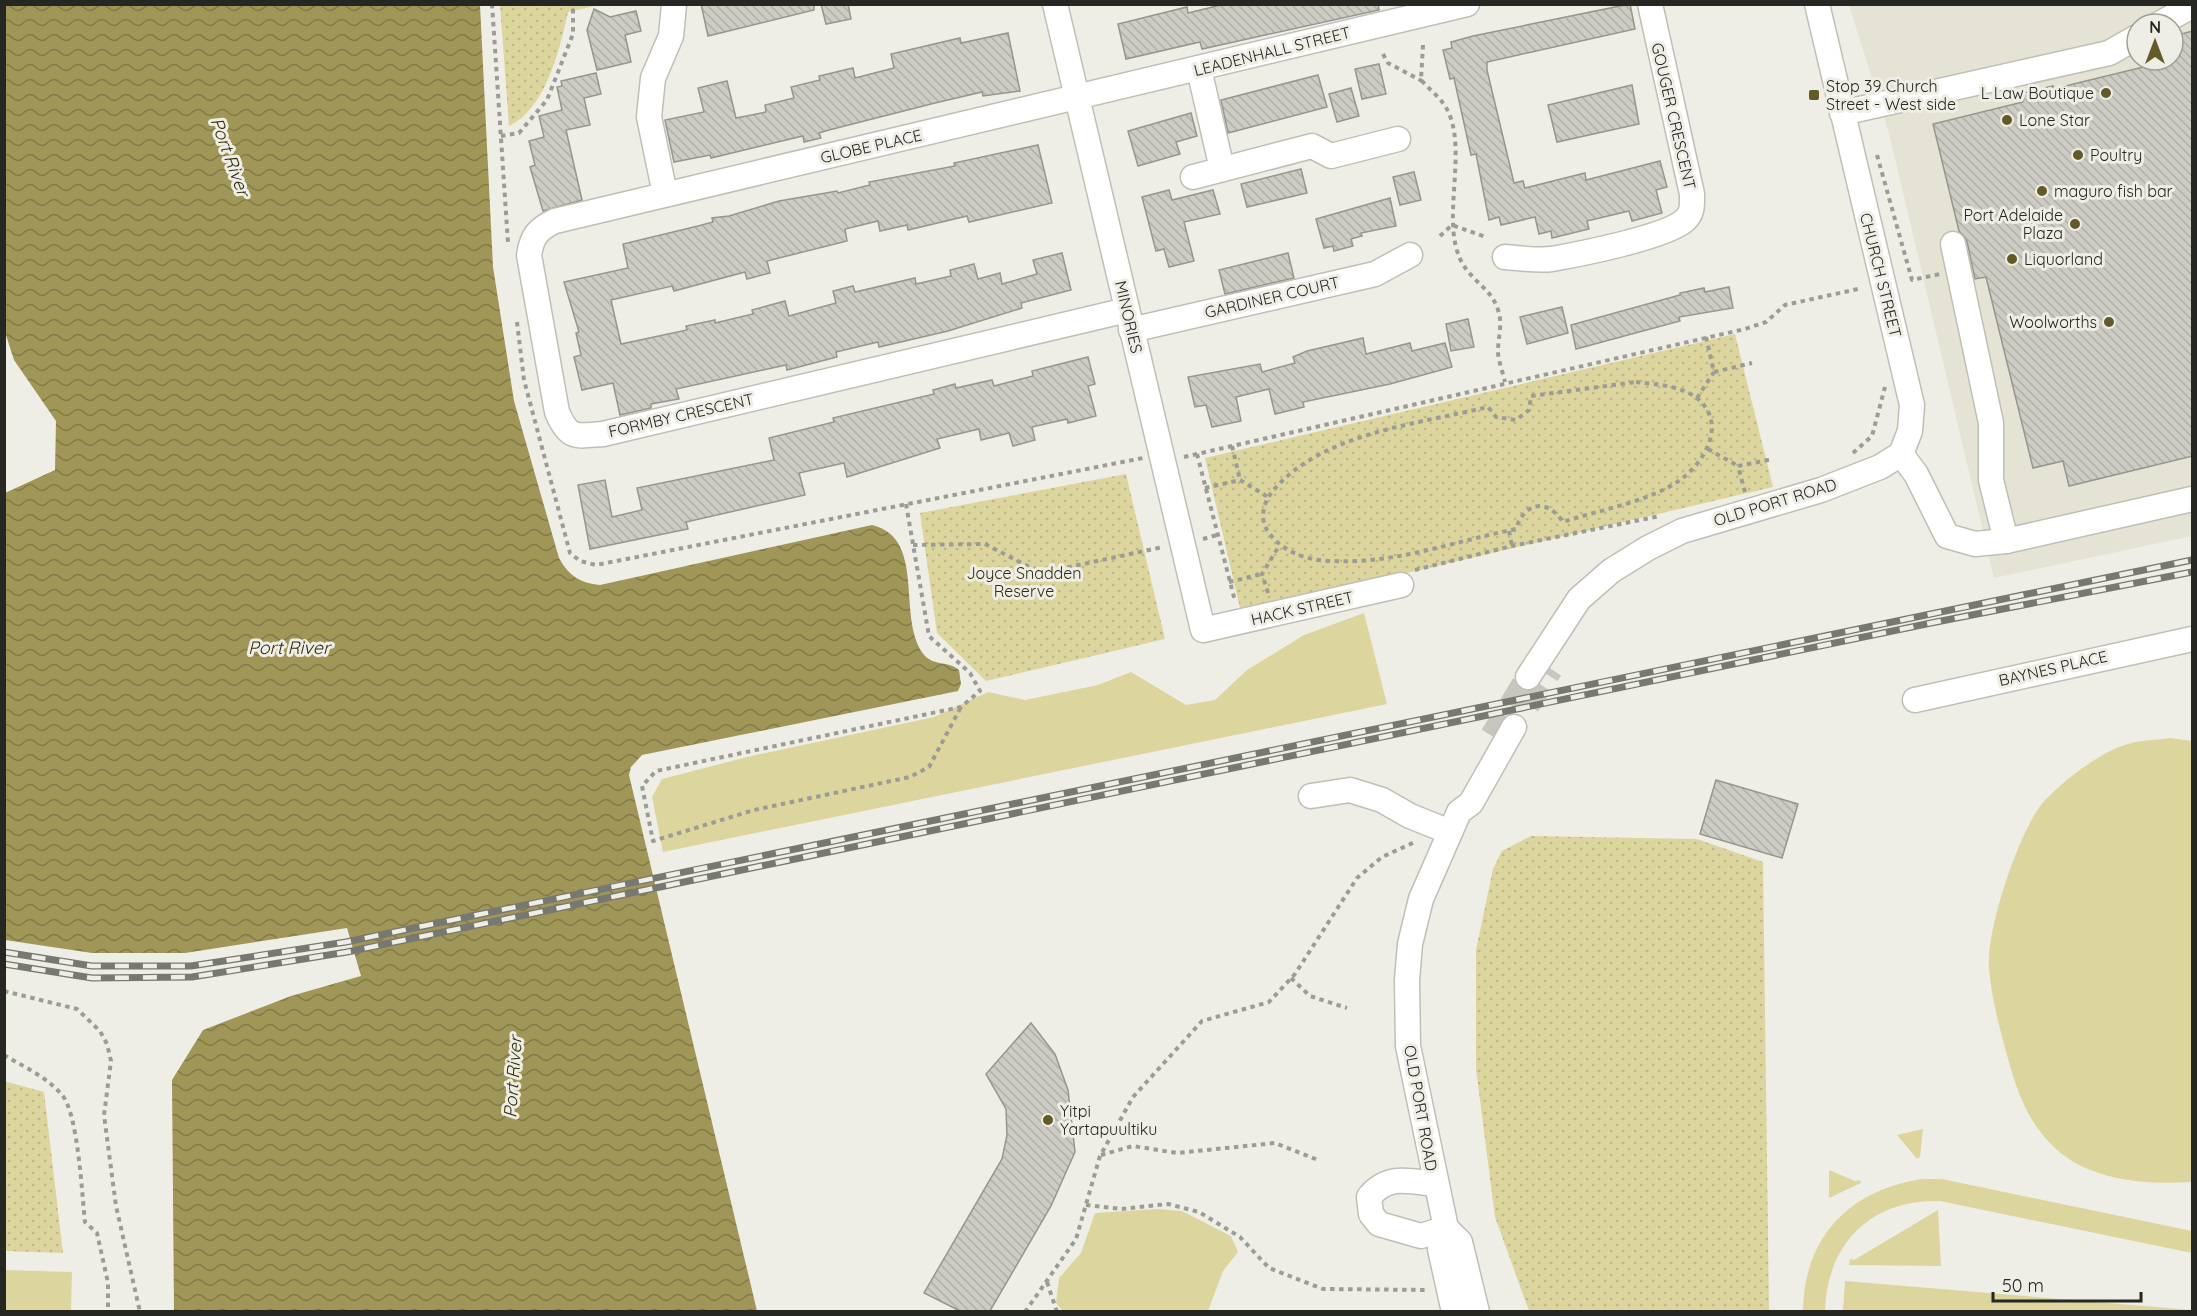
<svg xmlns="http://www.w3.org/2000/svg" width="2197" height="1316" viewBox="0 0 2197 1316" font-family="Quicksand,sans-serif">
<defs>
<pattern id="park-dots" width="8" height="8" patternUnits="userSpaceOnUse" patternTransform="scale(1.5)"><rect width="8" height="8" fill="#ddd59e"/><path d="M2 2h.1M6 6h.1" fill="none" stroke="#beb788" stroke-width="1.8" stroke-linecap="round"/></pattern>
<pattern id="water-waves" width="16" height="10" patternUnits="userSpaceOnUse" patternTransform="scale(1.5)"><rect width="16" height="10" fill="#a09657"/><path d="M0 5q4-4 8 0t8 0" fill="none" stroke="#827a48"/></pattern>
<pattern id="building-back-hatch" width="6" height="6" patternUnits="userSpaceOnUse" patternTransform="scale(1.5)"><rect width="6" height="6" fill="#cdccc4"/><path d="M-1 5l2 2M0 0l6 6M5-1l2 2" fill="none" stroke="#b0afa8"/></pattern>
</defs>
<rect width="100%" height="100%" fill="#efeee6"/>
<!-- built -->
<path fill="#e5e3d3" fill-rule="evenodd" d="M1849 5H2192V536L1994 578 1889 133ZM2137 24H2173V60H2137Z"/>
<!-- grass -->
<g fill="#ddd59e">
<path d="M1364 613 1387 704 663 852 652 797 662 779 751 756 934 717 988 692 1025 700 1098 685 1131 672 1186 705 1215 700 1247 670 1304 635Z"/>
<path d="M2170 738 2192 741V1182C2147 1185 2090 1181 2055 1148 2026 1122 2015 1085 2005 1048 1998 1022 1991 995 1989 968 1986 930 2018 835 2041 805 2057 785 2100 752 2125 745 2139 740 2156 740 2170 738Z"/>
<path d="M1923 1129 1920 1157 1917 1159 1897 1135Z"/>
<path d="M1829 1170 1855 1181 1860 1180 1861 1183 1829 1198Z"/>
<path d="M1922 1179H1942L2192 1231V1253L1940 1201C1871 1199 1827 1243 1825 1311H1803C1804 1237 1849 1190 1922 1179Z"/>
<path d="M1157 1209 1182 1211 1231 1236 1238 1252 1223 1271 1208 1311H1063L1056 1303 1059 1278 1081 1253 1095 1213Z"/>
<path d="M1938 1210 1941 1266 1849 1265 1850 1259 1854 1260Z"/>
<path d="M5 1270 72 1272 71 1311H5Z"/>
<path d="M1845 1281 2192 1310V1311H1843Z"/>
</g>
<!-- park -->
<g fill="url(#park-dots)">
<path d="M500 5H599L568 12C560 48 546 109 509 126Z"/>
<path d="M1735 334 1773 487 1241 612 1205 458Z"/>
<path d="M1126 474 1165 639 986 681 937 633 920 513Z"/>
<path d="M1531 836 1697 839 1763 862 1769 1311H1529L1495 1217 1476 1069V950L1493 869 1502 851Z"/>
<path d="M4 1081 44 1092 63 1253 5 1251Z"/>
</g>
<!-- water -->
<path fill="url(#water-waves)" d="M5 4 480 5 493 267 514 401 559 558C569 576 580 583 600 585L872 525C928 538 895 621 925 656 935 666 949 661 959 670L961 684 958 691 642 755 631 767 629 775 757 1311H174L172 1080 203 1030 291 996 361 976 347 928 185 953H92L5 940V493L55 470 56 421 14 360 5 332Z"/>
<!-- building -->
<g fill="url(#building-back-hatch)" stroke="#96958e" stroke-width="1.5">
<path d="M701 4H814V10L708 36Z"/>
<path d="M821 4H848L851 19 826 24Z"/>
<path d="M1225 4H1378L1379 10 1202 49 1200 42 1126 59 1118 24 1187 7 1188 13Z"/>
<path d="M1630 4 1635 29 1487 62V70L1514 183 1523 181 1525 188 1585 173 1586 180 1660 161 1667 187 1656 190 1662 213 1632 221 1629 211 1587 221 1589 229 1552 238 1551 231 1539 234 1535 217 1501 225 1499 217 1489 220 1476 154 1471 155 1454 78 1450 79 1443 50 1452 48 1451 42 1473 36Z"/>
<path d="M594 9 610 17 636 11 641 31 625 35 631 62 597 70 587 30Z"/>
<path d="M2193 31V456L2069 486 2063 461 2033 468 1986 277 1975 279 1967 241 1959 231 1933 124 2023 102 2022 93 2053 86V89L2160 63V60H2173V36Z"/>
<path d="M1008 33 1020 91 983 96 982 92 935 103 829 130 819 133 821 138 804 142 803 136 711 158 710 155 674 162 665 120 704 112 698 88 727 81 736 118 766 112 765 105 794 98 791 87 820 80 819 76 853 68 855 78 894 68 891 54 960 38 961 43Z"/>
<path d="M1379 64 1386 94 1362 99 1355 69Z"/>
<path d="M596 73 601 94 584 98 590 125 566 130 582 200 543 211 530 167 535 165 529 141 544 137 539 116 562 110 557 87 562 86 561 81Z"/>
<path d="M1318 75 1327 107 1228 133 1221 100Z"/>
<path d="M1632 85 1639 124 1557 142 1548 105Z"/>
<path d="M1351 88 1359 116 1337 122 1329 94Z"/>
<path d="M1191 113 1197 136 1176 142 1180 154 1138 166 1128 131Z"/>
<path d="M1038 145 1052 203 969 222 967 216 908 230 907 225 880 231 878 221 845 229 847 241 767 261 770 273 747 279 745 272 674 291 672 286 611 300 621 344 687 330 686 326 715 320V323L753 314 752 310 785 301 789 316 836 303 833 291 853 286 855 292 915 278 916 284 951 276 950 270 974 264 978 279 1000 273 1002 284 1037 274 1033 260 1062 253 1071 290 1021 303 1022 308 948 331 879 347 878 342 836 352 837 357 787 370 786 365 676 389 679 399 651 404V408L620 415 613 383 582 390 574 357 581 355 576 333 579 332 564 282 628 268 623 244 698 226 713 222 712 218 729 216 779 201 837 191 838 193 870 185 869 182 955 166 954 163Z"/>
<path d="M1301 169 1307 193 1247 207 1241 184Z"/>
<path d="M1414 172 1421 200 1400 205 1393 177Z"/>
<path d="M1169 190 1172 200 1213 190 1220 214 1184 222 1194 261 1169 267 1164 249 1156 251 1142 197Z"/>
<path d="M1390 198 1396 226 1361 233 1362 236 1351 239 1353 246 1334 251 1333 246 1324 248 1316 219Z"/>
<path d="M1288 253 1294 278 1225 294 1219 270Z"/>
<path d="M1729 287 1733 308 1679 317 1680 321 1576 349 1571 325 1680 295V293L1704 288 1705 292Z"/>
<path d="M1562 307 1568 333 1527 344 1520 317Z"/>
<path d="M1468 319 1474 347 1451 351 1446 324Z"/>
<path d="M1363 338 1366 354 1410 343 1412 351 1445 343 1452 367 1390 384 1303 402 1304 407 1275 414 1269 389 1236 397 1241 421 1212 427 1206 405 1195 407 1188 377 1260 364 1262 372 1295 363 1293 357 1307 351Z"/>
<path d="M1088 357 1095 384 1088 386 1096 416 1068 423 1067 419 1032 427 1035 440 1013 446 1009 433 981 440 979 429 937 439 940 448 847 477 844 463 799 473 805 495 686 522 688 529 590 549 578 485 605 480 612 517 642 510 637 488 774 460 769 438 834 422 833 418 934 394 933 390 955 384 956 388 992 380 994 386 1033 376 1032 371Z"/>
<path d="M1716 780 1798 804 1782 858 1700 834Z"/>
<path d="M1031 1023 1055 1054 1068 1090 1075 1152 1051 1206 990 1311H960L924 1293 1002 1159 1007 1135 1006 1109 986 1074Z"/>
</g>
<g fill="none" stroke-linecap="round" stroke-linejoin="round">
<!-- minor-tunnel -->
<g stroke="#c7c6bf" stroke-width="24" stroke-dasharray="24 12" stroke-linecap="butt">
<path d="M1528 705 1551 669"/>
<path d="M1492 736 1528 677"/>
</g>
<defs>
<g id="minor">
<path d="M1055 4 1203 630 1401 585"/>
<path d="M1817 4 1912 405 1910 431 1901 454"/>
<path d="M2159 24 2192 6"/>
<path d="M1199 69 1222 169"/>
<path d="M1842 113 2109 53 2137 37"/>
<path d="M1193 177 1312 146 1331 156 1398 139"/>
<path d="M665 194 649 117 653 78 671 36 674 4"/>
<path d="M1953 244 1991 423V480L2006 541"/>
<path d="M1505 257C1520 258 1537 261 1552 259 1580 254 1667 237 1685 220 1693 213 1692 204 1692 194L1650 4"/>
<path d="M1127 310 603 434C576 436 569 440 557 412L529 255C532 236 538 229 555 221L1467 4"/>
<path d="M1131 330 1375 274 1410 255"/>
<path d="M1901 454 1916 474 1947 536 1975 544 2006 541 2192 499"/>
<path d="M1528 677 1579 599 1611 571 1648 548 1682 531 1821 490 1880 467 1901 454"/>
<path d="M1915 700 2192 639"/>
<path d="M1311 796 1350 790 1382 800 1410 816 1450 832"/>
<path d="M1435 1184C1408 1181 1388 1174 1369 1197L1371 1214 1379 1224 1421 1236 1446 1228"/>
<path d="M1447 1232 1440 1249 1454 1312"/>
<path d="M1477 1312 1460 1242 1446 1228 1408 1046 1407 980 1410 944 1421 899 1459 812 1471 803 1514 727"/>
</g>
</defs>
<!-- minor casing -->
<use href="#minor" stroke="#c0bfb7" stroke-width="27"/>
<!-- path -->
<g stroke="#9c9c96" stroke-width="4" stroke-dasharray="4.5 4.5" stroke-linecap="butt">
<path d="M492 4 508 243"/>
<path d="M1423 45 1421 80C1428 88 1437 95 1443 103 1469 138 1445 204 1456 247 1464 280 1490 284 1498 310 1503 323 1498 338 1498 351 1498 361 1503 372 1505 382"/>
<path d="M1383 54 1388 63 1422 81"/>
<path d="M501 136 519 133 547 100 573 34V4"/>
<path d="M1877 155 1912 280 1940 274"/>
<path d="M1440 236 1452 225 1486 237"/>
<path d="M517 322 524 380 570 553 580 561 596 565 1143 458"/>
<path d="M1706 337 1714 372 1752 363"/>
<path d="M1636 382C1655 384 1683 386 1698 399 1727 424 1705 462 1680 480 1649 502 1598 510 1563 522 1546 497 1524 503 1516 529 1455 541 1397 564 1333 561 1309 561 1284 553 1269 533 1259 520 1263 503 1272 492 1320 433 1418 424 1488 407L1496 417 1516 420 1529 410 1531 396Z"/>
<path d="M1697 398 1714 372"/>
<path d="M1232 446 1240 480"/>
<path d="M1708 449 1738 466"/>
<path d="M1853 453 1872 436 1885 387"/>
<path d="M1197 454 1235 601"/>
<path d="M1184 457 1745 329 1766 322 1785 305 1858 289"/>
<path d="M1205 488 1240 480 1268 497"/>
<path d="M1745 492 1738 466 1773 459"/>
<path d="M906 504 929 636 970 673 980 691 961 707 656 771 642 786 653 841 754 810 910 777 929 767 961 707"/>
<path d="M1509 531 1512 546"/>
<path d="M1203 539 1217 535"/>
<path d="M913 545 985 544 1041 573 1163 547"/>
<path d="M1415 570 1512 546 1660 516"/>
<path d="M1229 582 1262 574"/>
<path d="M1268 593 1262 574 1279 546"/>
<path d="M1291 978 1310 996 1347 1008"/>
<path d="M4 991 77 1009 100 1031 107 1044 111 1061 104 1115 116 1206 140 1312"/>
<path d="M4 1055C24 1067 47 1077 62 1095 78 1113 82 1195 85 1222L97 1233 108 1283V1312"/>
<path d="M1101 1155 1133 1146 1177 1153 1275 1143 1318 1160"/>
<path d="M1086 1205 1121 1209 1168 1204 1199 1212 1240 1237 1269 1268 1323 1289 1429 1290"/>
<path d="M1047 1282 1057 1312"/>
<path d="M1025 1312 1076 1239 1100 1156 1133 1097 1202 1021 1269 1002 1295 974 1357 878 1382 857 1417 841"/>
</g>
<!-- minor -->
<use href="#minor" stroke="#fff" stroke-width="24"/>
<defs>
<g id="rail">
<path d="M4 952 92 966H191L346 942 2192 560"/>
<path d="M4 964 92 978 192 977 347 952 1931 623 2192 572"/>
</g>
</defs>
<!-- rail casing -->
<use href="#rail" stroke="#787873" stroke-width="7"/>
<!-- rail -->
<use href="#rail" stroke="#efeee6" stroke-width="4.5" stroke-dasharray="14" stroke-linecap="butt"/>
</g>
<!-- markers -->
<g fill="#625a27" stroke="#efeee6" stroke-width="2">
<circle cx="2106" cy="93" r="6"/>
<rect x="1808" y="89" width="12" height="12" rx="3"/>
<circle cx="2007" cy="120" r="6"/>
<circle cx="2078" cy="155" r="6"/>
<circle cx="2042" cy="191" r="6"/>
<circle cx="2075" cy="224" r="6"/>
<circle cx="2012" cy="259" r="6"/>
<circle cx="2109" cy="322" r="6"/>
<circle cx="1048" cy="1120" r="6"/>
</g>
<g text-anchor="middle" stroke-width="6" stroke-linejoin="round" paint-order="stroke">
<!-- street labels -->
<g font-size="16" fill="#262623" stroke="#efeee6">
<text transform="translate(1272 51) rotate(-14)" y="6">LEADENHALL STREET</text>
<text transform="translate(1674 116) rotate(77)" y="6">GOUGER CRESCENT</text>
<text transform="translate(871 146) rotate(-13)" y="6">GLOBE PLACE</text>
<text transform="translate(1881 275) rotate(76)" y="6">CHURCH STREET</text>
<text transform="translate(1272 297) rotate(-13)" y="6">GARDINER COURT</text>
<text transform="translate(1129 317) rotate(77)" y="6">MINORIES</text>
<text transform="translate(681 415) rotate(-13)" y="6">FORMBY CRESCENT</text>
<text transform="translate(1775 502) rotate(-17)" y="6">OLD PORT ROAD</text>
<text transform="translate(1302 608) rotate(-13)" y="6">HACK STREET</text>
<text transform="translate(2053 668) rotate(-13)" y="6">BAYNES PLACE</text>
<text transform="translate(1421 1108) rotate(80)" y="6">OLD PORT ROAD</text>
</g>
<!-- poi labels -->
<g font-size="16" fill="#262623" stroke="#efeee6" text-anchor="start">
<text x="1826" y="92">Stop 39 Church<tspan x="1826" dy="18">Street - West side</tspan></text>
<text x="2094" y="99" text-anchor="end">L Law Boutique</text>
<text x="2019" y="126">Lone Star</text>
<text x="2090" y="161">Poultry</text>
<text x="2054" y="197">maguro fish bar</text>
<text x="2063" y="221" text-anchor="end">Port Adelaide<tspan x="2063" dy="18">Plaza</tspan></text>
<text x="2024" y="265">Liquorland</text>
<text x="2097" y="328" text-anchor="end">Woolworths</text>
<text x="1060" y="1117">Yitpi<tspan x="1060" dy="18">Yartapuultiku</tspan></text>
</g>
<!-- park labels -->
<g font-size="16" fill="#312c0f" stroke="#efeee6">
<text x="1024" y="579">Joyce Snadden<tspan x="1024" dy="18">Reserve</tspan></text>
</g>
<!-- water labels -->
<g font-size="18" font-style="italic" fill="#312c0e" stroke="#efeee6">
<text transform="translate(230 157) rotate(70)" y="6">Port River</text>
<text x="289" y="654">Port River</text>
<text transform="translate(513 1077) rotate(-86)" y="6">Port River</text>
</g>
</g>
<!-- border -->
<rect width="2197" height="1316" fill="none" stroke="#262623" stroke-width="12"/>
<!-- north arrow -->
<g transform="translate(2155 42)"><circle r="28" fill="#efeee6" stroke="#9f9e98" stroke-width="1.5"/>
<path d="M0-4.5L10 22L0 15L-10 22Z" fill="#625a27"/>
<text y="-9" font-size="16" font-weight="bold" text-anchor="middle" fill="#262623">N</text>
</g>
<!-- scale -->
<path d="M1993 1292v9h148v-9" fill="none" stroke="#262623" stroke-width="3"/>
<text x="2002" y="1292" font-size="18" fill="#262623" stroke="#efeee6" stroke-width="4.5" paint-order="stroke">50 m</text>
</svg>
